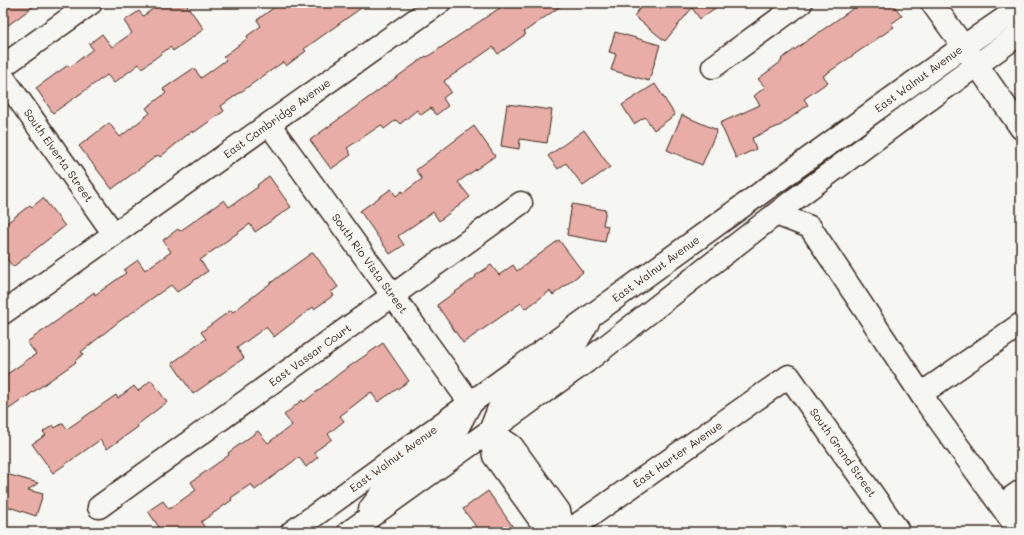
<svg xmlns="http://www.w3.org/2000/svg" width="1024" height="535" viewBox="0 0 1024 535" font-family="Mali,sans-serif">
<rect width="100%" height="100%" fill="#f6f6f2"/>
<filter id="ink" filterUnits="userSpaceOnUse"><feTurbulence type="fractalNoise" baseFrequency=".025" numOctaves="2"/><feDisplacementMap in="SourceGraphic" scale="8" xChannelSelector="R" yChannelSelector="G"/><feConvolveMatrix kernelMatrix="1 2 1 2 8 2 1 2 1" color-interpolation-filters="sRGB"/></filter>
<g filter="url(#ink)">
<!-- building -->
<g fill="#e8ada6" stroke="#3b2a1e">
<path d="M8 3H38L3 29V7Z"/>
<path d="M161 3H185L204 29 173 51 170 47 142 68 139 64 114 83 107 75 53 113 36 88 68 65 70 67 93 49 89 44 102 34 112 47 132 33 124 21 139 11 143 16Z"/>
<path d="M280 3H368L304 49 306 51 286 66 283 62 221 106 224 111 193 133 192 131 160 157 158 155 112 189 79 146 109 123 120 137 150 113 146 108 166 93 163 89 194 68 201 78 226 60 223 57 248 38 247 36 261 26 257 20Z"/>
<path d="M507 3H565L524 32 526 34 498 54 493 47 444 81 451 92 443 98 448 106 436 115 431 108 421 115 417 110 400 124 396 120 384 129 381 125 347 148 351 155 331 169 310 140 426 56 427 57Z"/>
<path d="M644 3H722L700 19 692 8 665 41 634 16Z"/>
<path d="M861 3H892L902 16 891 24 894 27 823 76 828 82 804 99 808 105 781 125 752 138 756 149 736 158 720 123 760 105 754 96 765 87 758 79 782 61 781 59Z"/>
<path d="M615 32 660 45 649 81 611 70 616 54 609 52Z"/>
<path d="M655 84 675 115 654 130 645 117 634 124 622 105Z"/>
<path d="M507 104 552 110 547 143 520 139 519 149 501 146Z"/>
<path d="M682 115 717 130 702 165 667 150Z"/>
<path d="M474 126 495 156 458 182 470 197 439 221 433 212 398 236 404 245 390 254 360 211 391 189 396 196 402 191 403 193 422 179 416 170Z"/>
<path d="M584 130 610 167 583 186 566 163 558 169 548 156Z"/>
<path d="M269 176 291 207 255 232 250 224 200 260 208 271 177 292 171 285 117 323 81 352 83 354 75 361 76 362 9 409 3 401V377L36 354 27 342 58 320 94 292 95 295 126 273 124 270 138 260 145 270 171 252 163 240 178 229 180 231 224 200 229 207 258 187 257 185Z"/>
<path d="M43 198 65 226 13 267 3 254V226L30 205 32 207Z"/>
<path d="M572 204 606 210 603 225 608 226 605 242 567 235Z"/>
<path d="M559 240 583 272 553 295 550 291 525 309 521 303 463 343 437 305 476 277 475 276 491 265 499 275 513 265 517 271Z"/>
<path d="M313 252 338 287 331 292 334 295 314 309 313 307 274 337 266 327 237 348 244 358 193 394 172 363 206 339 201 332 231 310 233 312 281 275Z"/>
<path d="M383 343 409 381 378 402 371 392 340 416 344 421 328 434 332 439 314 452 318 457 306 467 299 457 255 490 251 484 231 498 232 500 201 522 208 532H162L148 511 163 501 169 509 196 490 191 482 229 455 228 453 258 431 268 443 292 425 284 415 302 400 304 402 340 373Z"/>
<path d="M151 380 167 402 137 425 138 427 107 449 100 440 53 473 32 444 46 435 43 432 53 425 55 428 63 423 67 429 116 395 118 398 134 386 138 391Z"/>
<path d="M3 473 38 483 28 490 43 494 36 516 3 505Z"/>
<path d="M488 491 513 527 506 532H480L463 509Z"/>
</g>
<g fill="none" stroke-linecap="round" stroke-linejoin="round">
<defs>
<g id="minor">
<path d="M932 3 977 65 1021 128"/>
<path d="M3 66 91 3"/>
<path d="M713 67 801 3"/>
<path id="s1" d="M3 77 114 234"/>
<path id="s2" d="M269 124 471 404"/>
<path d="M776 214 810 227 929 406 1020 532"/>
<path id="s3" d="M3 313 439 3"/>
<path d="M921 394 1021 324"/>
<path d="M490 431 512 446 559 511 564 532"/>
<path d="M490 431 494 456 545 527 559 532"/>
<path d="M1001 505 1021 491"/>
<path id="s4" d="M99 507 521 203"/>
<path id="s5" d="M567 532 789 376 897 529 893 532"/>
</g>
<g id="major">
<path d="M490 431 501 403 571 352 588 322"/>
<path d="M370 509 392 480 452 438 468 408"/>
<path id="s6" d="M292 532 964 46 1021 7"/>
<path d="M349 532 587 361 795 199 919 107 1021 33"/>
</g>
</defs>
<!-- minor casing -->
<use href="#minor" stroke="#3b2a1e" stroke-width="25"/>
<!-- major casing -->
<use href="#major" stroke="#3b2a1e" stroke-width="25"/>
<!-- minor -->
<use href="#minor" stroke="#f6f6f2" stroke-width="22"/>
<!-- major -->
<use href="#major" stroke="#f6f6f2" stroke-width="22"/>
</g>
</g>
<g text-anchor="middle" stroke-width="3.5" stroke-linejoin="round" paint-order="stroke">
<!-- street labels -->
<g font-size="11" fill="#3b2a1e" stroke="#f6f6f2">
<text dy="4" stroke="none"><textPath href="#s6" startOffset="773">East Walnut Avenue</textPath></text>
<text dy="4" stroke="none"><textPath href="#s3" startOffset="336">East Cambridge Avenue</textPath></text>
<text dy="4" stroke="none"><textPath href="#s1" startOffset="96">South Elverta Street</textPath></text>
<text dy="4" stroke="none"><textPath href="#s2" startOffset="172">South Rio Vista Street</textPath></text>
<text dy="4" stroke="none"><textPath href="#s6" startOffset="449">East Walnut Avenue</textPath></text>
<text dy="4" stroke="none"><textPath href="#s4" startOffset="260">East Vassar Court</textPath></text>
<text dy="4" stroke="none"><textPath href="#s5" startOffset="365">South Grand Street</textPath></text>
<text dy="4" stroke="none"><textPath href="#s5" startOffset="135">East Harter Avenue</textPath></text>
<text dy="4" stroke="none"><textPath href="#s6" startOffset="125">East Walnut Avenue</textPath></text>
</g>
</g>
<!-- margin -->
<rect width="1024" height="535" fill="none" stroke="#f6f6f2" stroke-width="16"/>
<rect x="8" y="8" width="1008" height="519" fill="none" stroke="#3b2a1e" stroke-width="1.5" filter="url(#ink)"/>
</svg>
